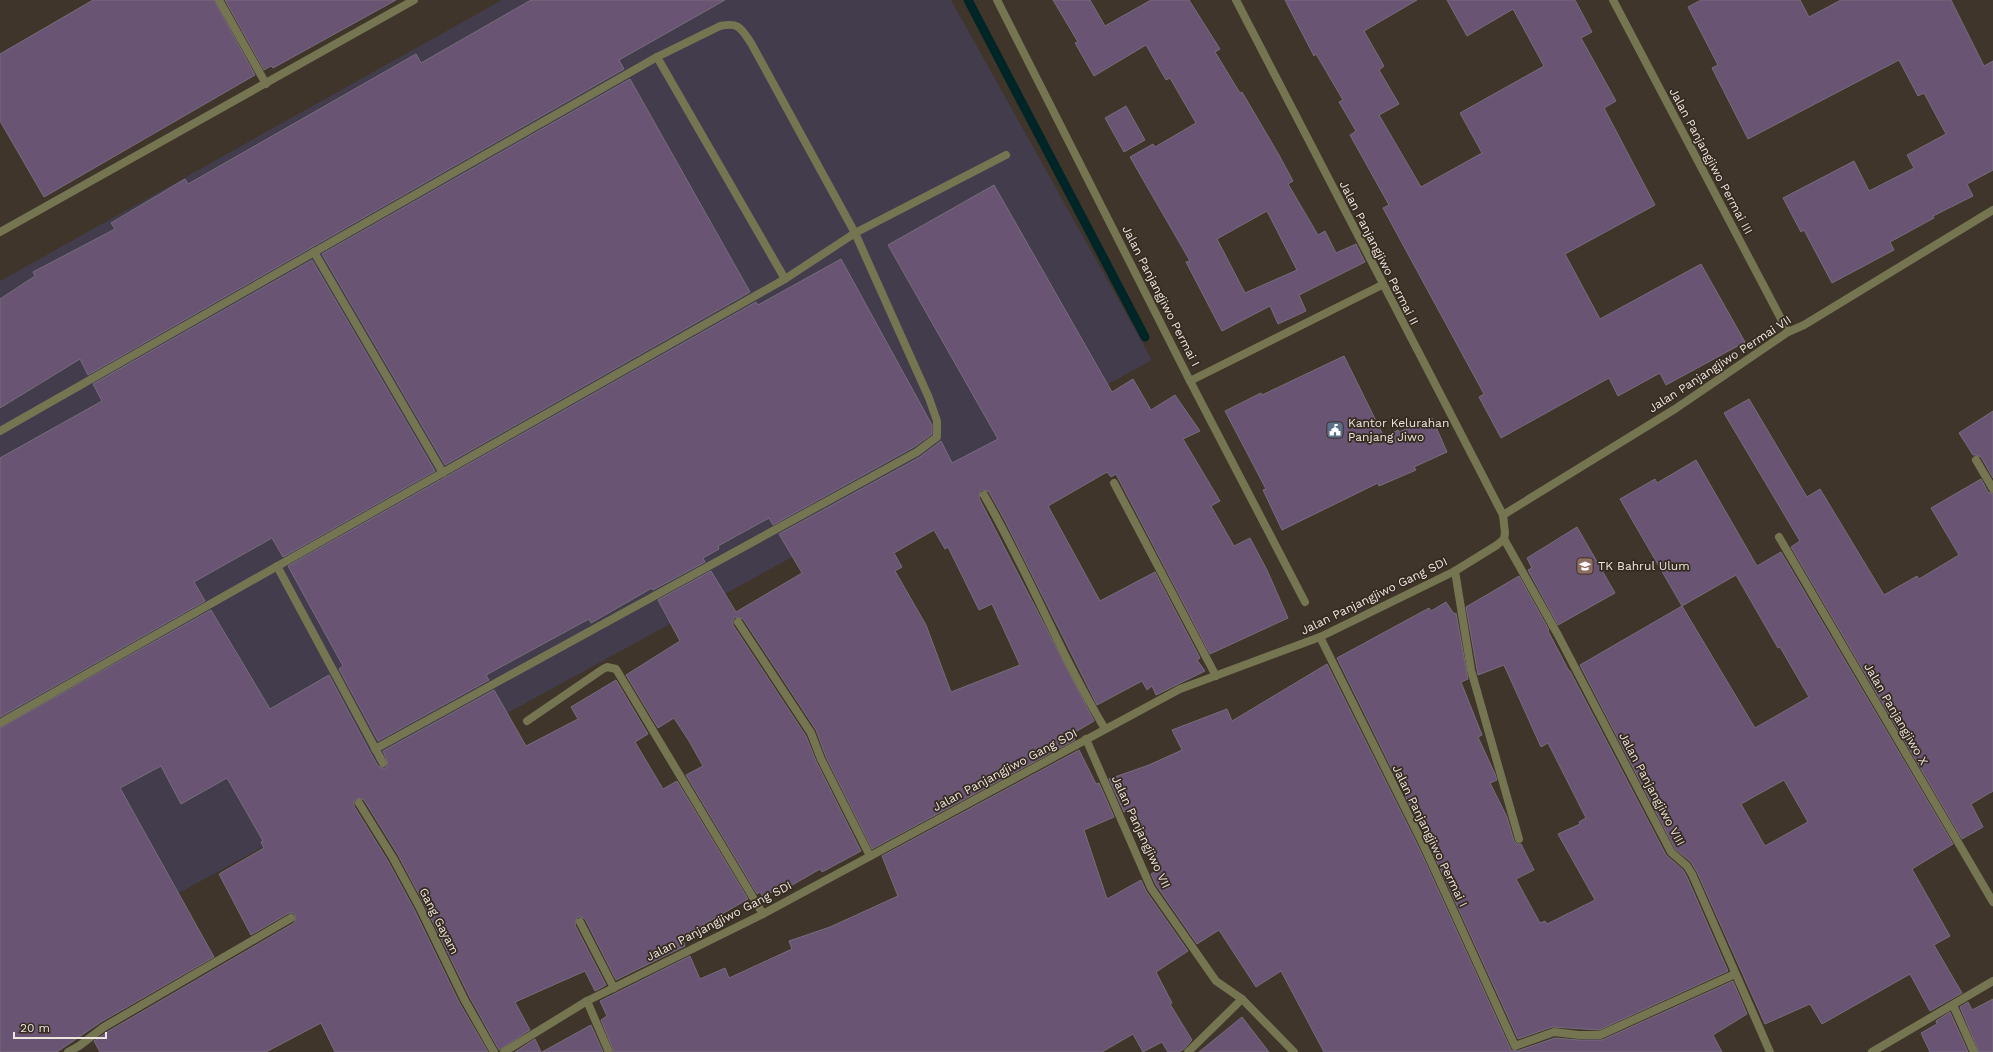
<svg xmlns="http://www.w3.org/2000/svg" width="1993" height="1052" viewBox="0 0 1993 1052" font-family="'Work Sans',sans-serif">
<rect width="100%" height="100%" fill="#40352a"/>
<!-- industrial -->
<path fill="#423c4d" d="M502 0H951L1152 360 0 991V281Z"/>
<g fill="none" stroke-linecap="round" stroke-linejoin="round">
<!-- stream -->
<path stroke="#002527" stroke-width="9" d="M968 0 1145 337"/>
</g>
<!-- building -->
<g fill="#695473" stroke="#776d7c" fill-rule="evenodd">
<path d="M93 0H214L255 75 44 197 0 121V54Z"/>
<path d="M225 0H396L273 68 271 66 264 70Z"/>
<path d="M531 0H725L619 60 624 69 88 375 80 359 0 408V299L35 276 33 272 115 229 111 223 185 179 188 184 416 54 421 63Z"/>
<path d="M1053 0H1090L1105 26 1151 0H1189L1220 49 1215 52 1240 93 1242 92 1279 155 1293 181 1288 184 1318 235 1325 231 1336 253 1356 244 1365 262 1299 295 1306 311 1278 324 1270 306 1222 331 1186 262 1190 261 1130 157 1153 144 1155 147 1196 123 1170 78 1166 80 1146 45 1094 76 1075 43 1078 42ZM1267 211 1297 270 1245 293 1217 239Z"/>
<path d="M1285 0H1417L1364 31 1384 66 1379 70 1399 104 1379 115 1421 187 1482 153 1460 113 1544 66 1513 9 1467 36 1447 0H1575L1592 32 1581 38 1616 101 1604 108 1655 205 1565 254 1600 319 1701 264 1745 342 1666 385 1660 373 1618 396 1609 378 1501 438 1479 397 1484 394 1383 208 1389 205 1350 135 1356 131 1339 102 1343 100 1316 54 1314 56Z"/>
<path d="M1701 0H1800L1809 17 1841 0H1951L1984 66 1993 61V170L1967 184 1973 196 1933 216 1934 218 1890 242 1894 250 1832 283 1804 230 1801 232 1783 198 1854 161 1869 191 1914 168 1907 155 1946 134 1924 93 1918 96 1899 60 1748 139 1712 68 1718 65 1688 7Z"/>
<path d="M630 79 750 292 445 465 322 254Z"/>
<path d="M1126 106 1145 140 1124 152 1105 118Z"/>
<path d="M994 185 1112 392 1133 379 1151 410 1175 395 1200 431 1183 439 1220 501 1211 506 1234 546 1250 538 1267 570 1288 618 1210 654 1116 474 1111 477 1107 472 1048 506 1100 601 1155 572 1200 658 1197 660 1205 671 1156 695 1152 686 1147 690 1142 681 1097 705 1005 521 989 492 984 490H981L979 498 1094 721 1072 734 1075 740 872 849 826 757 816 730 743 619 735 617 733 620V625L806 736 816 761 861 851 822 872 820 869 787 888 785 885 763 897 760 892 757 894 686 775 703 766 689 741 674 718 658 728 626 675 680 641 658 600 711 571 736 612 802 573 779 534 920 457 941 441 952 463 998 439 888 245ZM934 530 945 549 948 547 979 610 992 604 1020 665 951 692 926 625 895 571 902 567 894 553Z"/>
<path d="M841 259 932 425V434L914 447 773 525 769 518 718 546 719 549 703 558 705 562 653 590 652 588 591 623 589 619 486 675 489 680 378 741 339 669 343 666 288 566 756 302 758 305Z"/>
<path d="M312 260 435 471 283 557 272 538 194 582 205 601 0 717V458L102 401 93 384Z"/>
<path d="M1344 356 1384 437 1398 430 1399 432 1432 418 1447 452 1414 467 1416 470 1379 486 1378 483 1282 530 1263 490 1266 489 1225 411 1261 393 1262 395Z"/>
<path d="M1749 399 1807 497 1820 489 1884 595 1917 576 1919 579 1959 555 1931 508 1981 479 1988 492 1993 494V791L1971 804 1983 827 1962 839 1791 547 1800 541 1724 413Z"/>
<path d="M1993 411V478L1981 457 1976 455H1973L1959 433Z"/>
<path d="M1696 460 1757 566 1781 552 1953 844 1912 869 1950 936 1934 945 1962 993 1930 1011 1910 974 1822 1024 1810 1004 1765 1024 1697 872 1691 862 1675 849 1580 665 1682 606 1755 728 1809 697 1780 647 1778 648 1736 575 1682 606 1620 499 1655 479 1657 483ZM1784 780 1808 822 1765 846 1741 804Z"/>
<path d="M1577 527 1615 593 1558 625 1528 570 1532 568 1527 558Z"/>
<path d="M1519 576 1549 630 1548 631 1569 671H1570L1666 855 1683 870 1687 877 1728 971 1599 1030 1552 1027 1518 1039 1428 842 1337 658 1429 608 1431 611 1446 602 1454 614 1456 613 1468 679 1461 682 1482 735 1478 737 1495 774 1497 780 1490 783 1507 817 1514 841 1517 844H1521L1534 870 1516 879 1540 923 1545 921 1547 924 1595 900 1558 834 1580 824 1579 822 1586 818 1548 743 1541 747 1504 665 1478 675 1466 607Z"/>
<path d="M211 610 270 709 329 675 370 752 378 766 382 768H386L388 763 383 751 494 690 526 746 578 719 571 707 616 680 648 734 635 742 663 789 677 781 748 899 682 937 685 946 616 980 585 919 581 917H577L575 925 606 985 595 991 585 971 515 1002 530 1030 499 1050 469 996 424 904 398 855 364 800 358 798 354 801V806L388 861 414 909 459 1002 488 1052H335L321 1023 266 1052H100L94 1041 107 1032 294 923 296 918 294 913H289L251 935 219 874 264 848 261 842 263 841 227 778 181 804 161 766 120 788 214 957 101 1022 57 1052H0V728Z"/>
<path d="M1327 664 1418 846 1511 1050 1517 1051 1555 1038 1579 1040H1602L1733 981 1747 1014 1713 1035 1722 1052H1324L1281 971 1256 987 1219 930 1197 944 1156 885 1151 874 1160 869 1134 808 1124 812 1109 779 1149 765 1182 750 1172 730 1227 709 1232 721Z"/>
<path d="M1079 750 1096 784 1099 783 1114 817 1084 830 1107 899 1141 880 1146 891 1188 951 1156 972 1172 1003 1170 1004 1192 1040 1184 1049 1179 1052H1168L1162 1042 1143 1052 1133 1034 1102 1052H614L601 1020 607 1016 600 1001 690 956 700 979 725 968 729 978 792 949 789 941 830 927 898 896 882 856Z"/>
<path d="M1993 999V1052H1979L1960 1007 1968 1002 1972 1010Z"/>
<path d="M1950 1012 1968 1052H1930L1921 1033 1937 1024 1936 1021Z"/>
<path d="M1242 1017 1269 1052H1199Z"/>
<path d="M591 1025 603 1052H542Z"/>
<path d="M535 1039 541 1052H515Z"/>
</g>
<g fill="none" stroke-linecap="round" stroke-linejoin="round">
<!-- service -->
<g stroke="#757552" stroke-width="8">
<path d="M219 0 266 84"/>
<path d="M657 57 785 279"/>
<path d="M0 232 414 0"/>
<path d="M314 252 443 473"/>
<path d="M0 431 657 57 720 26C739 22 741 28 751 43L855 233 929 398 937 421V437L917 452 375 749"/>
<path d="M277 566 383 763"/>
<path d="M0 723 785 279 855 233 1006 155"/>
</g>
<!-- minor -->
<g stroke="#757552" stroke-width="8">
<path d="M997 0 1190 381 1305 602"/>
<path d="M1613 0 1788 332"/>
<path d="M1190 381 1382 285"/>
<path d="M1976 460 1993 489"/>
<path d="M1114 483 1216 676"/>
<path d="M984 495C1028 571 1060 654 1105 729"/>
<path d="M1503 515 1675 409 1788 332 1804 325 1993 210"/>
<path d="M1779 537 1993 902"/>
<path d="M1504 539 1558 635 1671 852 1687 866 1692 874 1770 1052"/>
<path d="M1455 571 1471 670 1519 839"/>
<path d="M738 622 811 733 821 759 870 856"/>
<path d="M1320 637 1423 844 1515 1046 1554 1032 1579 1035H1600L1735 974"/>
<path d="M527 721 603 669 607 667 616 669 763 914"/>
<path d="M1086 739 1151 888 1216 981 1242 999 1294 1052"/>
<path d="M359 803 393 858 419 906 464 999 494 1052"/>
<path d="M580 922 614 988"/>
<path d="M587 1001 609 1052"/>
<path d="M1953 1005 1974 1052"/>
<path d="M68 1052 79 1046 104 1027 291 918"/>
<path d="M504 1052 587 1001 763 914 1180 689 1320 637 1455 571 1497 545 1504 539 1505 533 1503 515 1236 0"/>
<path d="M1188 1052 1242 999"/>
<path d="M1872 1052 1993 981"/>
</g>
</g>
<!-- icons -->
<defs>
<symbol id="civic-square" viewBox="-11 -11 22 22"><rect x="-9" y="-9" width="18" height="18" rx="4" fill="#5c6f8a" stroke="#362b20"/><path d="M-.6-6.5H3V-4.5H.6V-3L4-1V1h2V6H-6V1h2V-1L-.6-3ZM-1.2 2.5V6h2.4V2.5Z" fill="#fff"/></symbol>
<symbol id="school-square" viewBox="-11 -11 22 22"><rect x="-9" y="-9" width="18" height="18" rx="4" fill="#8d6e63" stroke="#362b20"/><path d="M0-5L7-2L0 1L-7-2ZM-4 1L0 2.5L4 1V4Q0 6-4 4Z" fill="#fff"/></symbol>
</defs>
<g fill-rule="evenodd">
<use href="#civic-square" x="1325" y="420" width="20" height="20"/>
<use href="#school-square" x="1575" y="556" width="20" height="20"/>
</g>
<g text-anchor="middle" stroke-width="3.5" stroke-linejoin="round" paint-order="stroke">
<!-- street labels -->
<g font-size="12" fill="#ede6df" stroke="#362b20">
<text transform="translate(1711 161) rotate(62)" y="4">Jalan Panjangjiwo Permai III</text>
<text transform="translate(1379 253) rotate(63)" y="4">Jalan Panjangjiwo Permai II</text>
<text transform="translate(1161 296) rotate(63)" y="4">Jalan Panjangjiwo Permai I</text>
<text transform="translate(1720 364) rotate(-33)" y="4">Jalan Panjangjiwo Permai VII</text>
<text transform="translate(1374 596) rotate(-26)" y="4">Jalan Panjangjiwo Gang SDI</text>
<text transform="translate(1896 714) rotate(60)" y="4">Jalan Panjangjiwo X</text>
<text transform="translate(1005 770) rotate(-28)" y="4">Jalan Panjangjiwo Gang SDI</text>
<text transform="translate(1652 789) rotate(62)" y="4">Jalan Panjangjiwo VIII</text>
<text transform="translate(1141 832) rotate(65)" y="4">Jalan Panjangjiwo VII</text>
<text transform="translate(1430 836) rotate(64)" y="4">Jalan Panjangjiwo Permai I</text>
<text transform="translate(439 921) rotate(63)" y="4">Gang Gayam</text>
<text transform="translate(719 921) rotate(-27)" y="4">Jalan Panjangjiwo Gang SDI</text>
</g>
<!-- poi labels -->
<g font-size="12" fill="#ede6df" stroke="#362b20" text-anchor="start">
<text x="1348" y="427">Kantor Kelurahan<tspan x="1348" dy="14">Panjang Jiwo</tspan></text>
<text x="1598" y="570">TK Bahrul Ulum</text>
</g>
</g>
<!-- scale -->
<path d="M14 1032v6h92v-6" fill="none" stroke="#ede6df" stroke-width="2"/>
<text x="20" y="1032" font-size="12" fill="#ede6df" stroke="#362b20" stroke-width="3" paint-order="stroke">20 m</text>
</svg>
